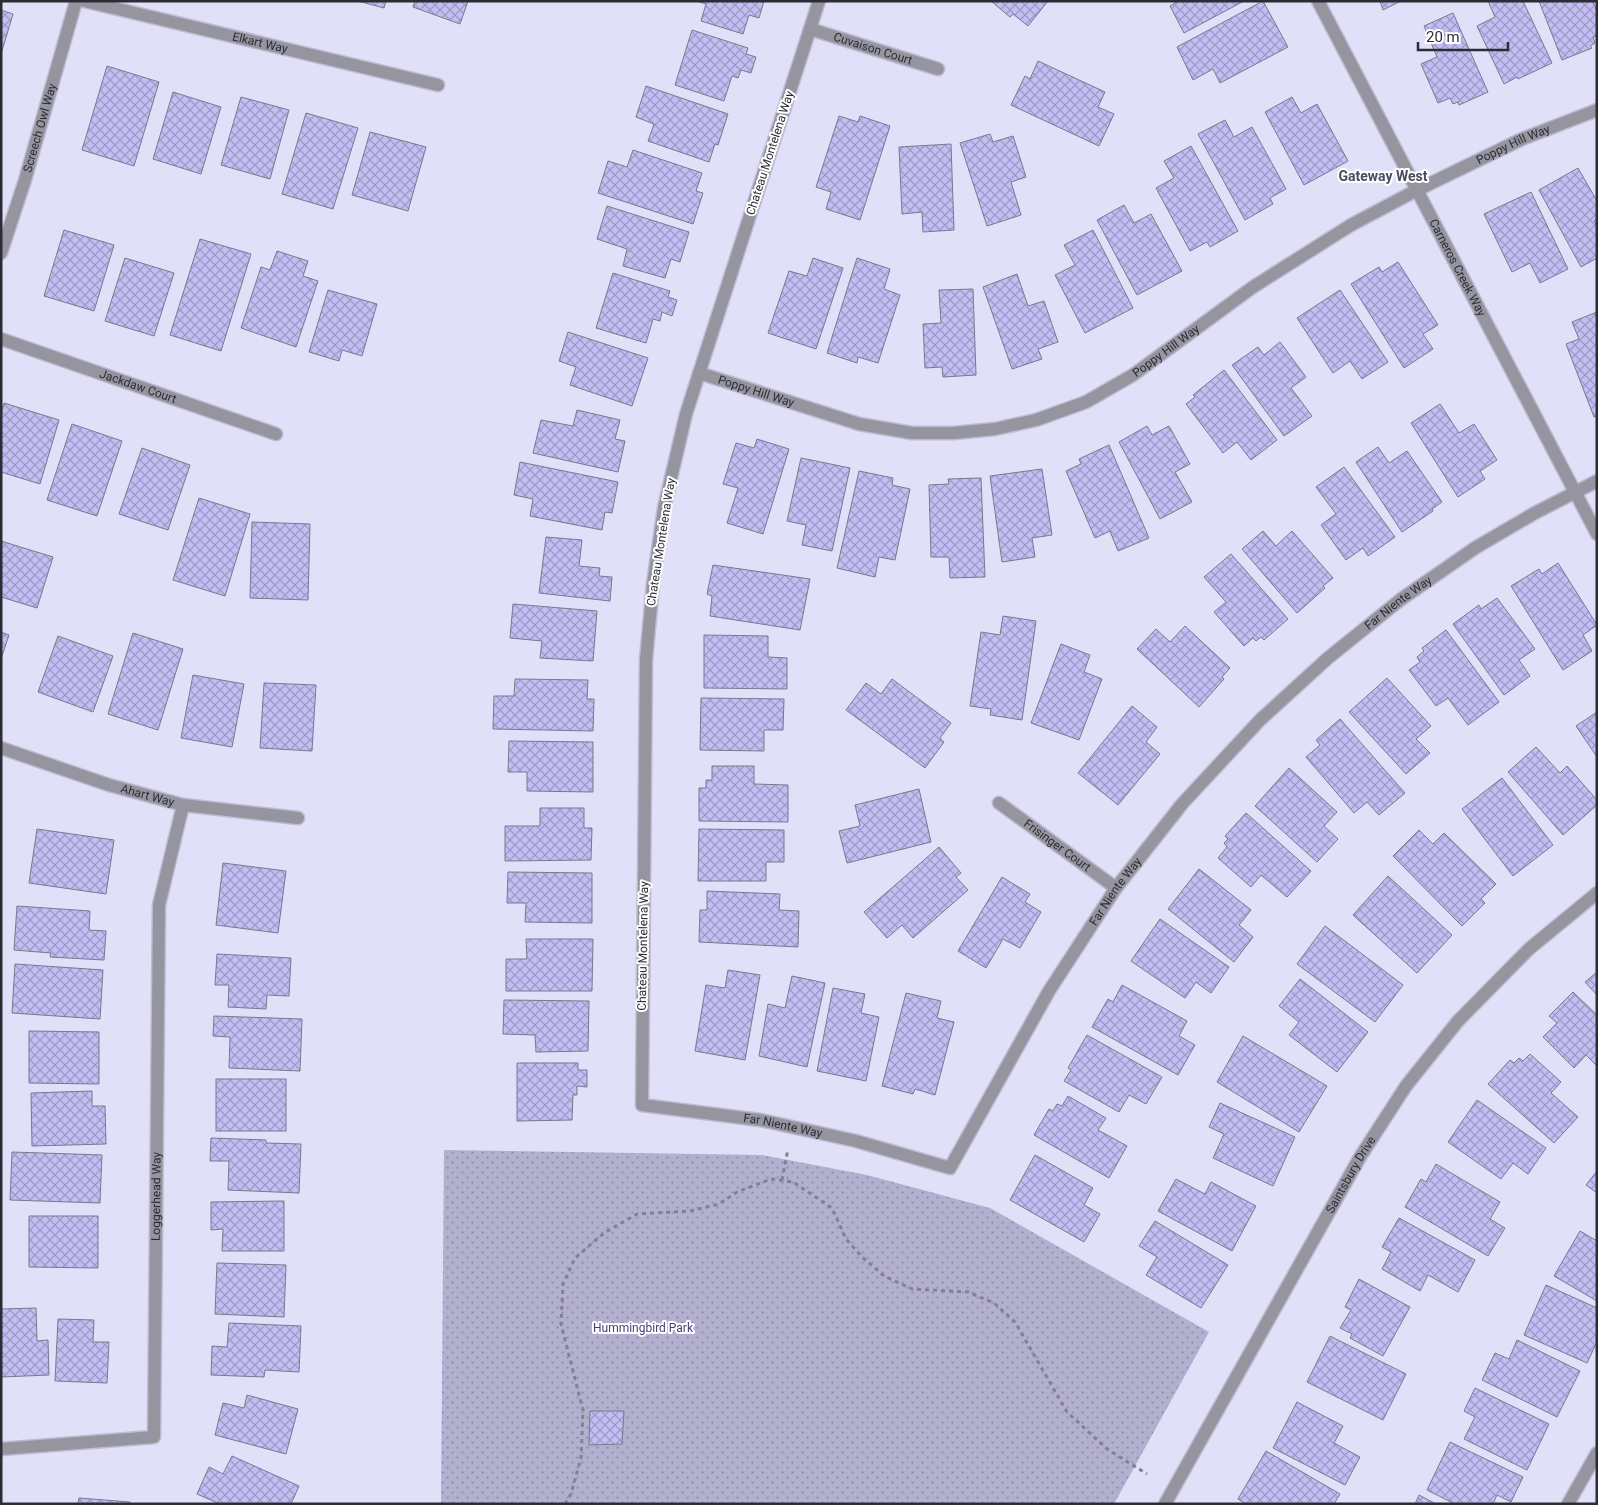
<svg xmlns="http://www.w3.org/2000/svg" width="1598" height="1505" viewBox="0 0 1598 1505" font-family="Roboto,sans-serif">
<defs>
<pattern id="park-dots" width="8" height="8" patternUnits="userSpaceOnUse" patternTransform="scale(1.25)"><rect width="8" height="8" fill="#b2afcf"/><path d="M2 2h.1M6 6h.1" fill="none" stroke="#918fa9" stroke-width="1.8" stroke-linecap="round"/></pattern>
<pattern id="building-cross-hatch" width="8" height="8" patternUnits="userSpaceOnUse" patternTransform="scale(1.25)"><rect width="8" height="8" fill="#c2bdf2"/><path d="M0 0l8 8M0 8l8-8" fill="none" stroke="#9e9ac5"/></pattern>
</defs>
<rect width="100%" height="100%" fill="#e1e0f9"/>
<!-- park -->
<path fill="url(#park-dots)" d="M444 1150 762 1155 867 1175 990 1208 1209 1332 1114 1504H441Z"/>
<!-- building -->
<g fill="url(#building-cross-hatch)" stroke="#7a788f">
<path d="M358 1H386L384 8Z"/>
<path d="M415 1H468L460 24 413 7Z"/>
<path d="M696 1H764L759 18 749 15 743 34 701 21 706 4Z"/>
<path d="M991 1H1048L1028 26 1013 14 1010 17Z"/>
<path d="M1178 1H1244L1184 33 1170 6Z"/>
<path d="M1263 1 1288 47 1220 83 1213 69 1193 80 1177 47Z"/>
<path d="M1380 1H1401L1383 10Z"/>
<path d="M1488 1H1523L1552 63 1518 79 1517 77 1504 84 1477 26 1495 17Z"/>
<path d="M1539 1H1593L1597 12V36L1593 37 1595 43 1590 46 1592 48 1562 60Z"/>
<path d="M1 10 13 14 1 54Z"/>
<path d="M1453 13 1488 92 1459 105 1458 102 1453 104 1450 98 1438 103 1421 64 1437 57 1424 26Z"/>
<path d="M692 30 748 48 746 54 756 57 751 73 741 70 738 78 732 76 724 101 675 85Z"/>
<path d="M1038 61 1105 92 1098 107 1114 114 1099 146 1011 105 1025 76 1030 79Z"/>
<path d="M107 66 159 82 134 166 82 150Z"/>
<path d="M646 86 728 114 718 145 715 144 709 162 648 141 654 124 636 117Z"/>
<path d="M173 92 221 107 201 174 153 159Z"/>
<path d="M241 97 289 110 270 179 221 165Z"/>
<path d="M1292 97 1301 113 1317 104 1348 161 1304 185 1265 112Z"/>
<path d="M306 113 358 128 333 209 282 194Z"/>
<path d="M839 116 858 122 860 116 890 126 860 220 826 209 831 192 816 187Z"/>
<path d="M1225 120 1234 137 1252 127 1286 189 1270 198 1273 204 1245 220 1198 134Z"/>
<path d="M370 132 426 147 408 211 352 195Z"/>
<path d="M990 134 993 142 1013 136 1026 177 1011 182 1021 215 987 226 960 143Z"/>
<path d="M951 144 954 230 923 232 922 212 902 214 899 147Z"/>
<path d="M1191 146 1238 231 1210 247 1207 242 1190 251 1156 188 1174 178 1164 161Z"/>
<path d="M633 150 702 173 696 191 703 193 693 224 598 193 608 161 627 167Z"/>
<path d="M1578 168 1597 201V219L1594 221 1597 226V258L1581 267 1539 190Z"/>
<path d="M1531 192 1568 269 1540 283 1530 263 1512 272 1484 214Z"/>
<path d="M1124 205 1134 223 1151 214 1182 271 1137 295 1097 220Z"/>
<path d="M607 206 689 232 680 262 671 259 665 278 623 266 627 249 597 239Z"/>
<path d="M64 230 114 245 94 311 44 296Z"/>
<path d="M1093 230 1133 308 1085 333 1055 275 1075 265 1064 245Z"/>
<path d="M200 239 251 254 221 351 170 335Z"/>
<path d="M277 251 308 261 303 276 318 281 296 347 241 328 261 267 270 270Z"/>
<path d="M125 258 174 273 154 336 105 321Z"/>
<path d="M813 258 843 268 816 349 768 333 789 271 807 276Z"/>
<path d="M857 258 890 269 884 289 900 295 878 363 858 357 857 363 827 353Z"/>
<path d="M1398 262 1438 325 1423 334 1433 349 1404 368 1351 284 1379 267 1382 272Z"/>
<path d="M613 273 670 291 668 297 677 300 672 316 662 312 660 321 653 319 646 343 596 328Z"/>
<path d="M1017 274 1028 306 1044 301 1058 342 1038 349 1042 359 1012 369 983 287Z"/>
<path d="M973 289 976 375 943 377 942 367 925 368 923 324 941 323 939 290Z"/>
<path d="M328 290 377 304 362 356 342 350 339 361 309 352Z"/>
<path d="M1340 290 1388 362 1362 379 1350 361 1333 373 1297 318Z"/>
<path d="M1597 312V416L1594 417 1566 344 1579 339 1572 322Z"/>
<path d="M568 332 648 358 632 406 570 385 576 367 559 361Z"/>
<path d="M1280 342 1306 377 1291 388 1312 416 1284 436 1232 365 1258 347 1264 355Z"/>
<path d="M1224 370 1277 440 1251 460 1237 442 1223 453 1186 404 1195 397 1193 395Z"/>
<path d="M4 403 59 420 40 484 1 472V413Z"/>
<path d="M1440 404 1459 433 1474 424 1497 460 1480 471 1485 479 1458 497 1411 423Z"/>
<path d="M577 410 620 420 615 439 625 441 618 472 533 453 541 420 573 426Z"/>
<path d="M72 424 122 441 97 516 47 500Z"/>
<path d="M1147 426 1152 435 1169 426 1190 464 1175 472 1192 502 1160 519 1119 442Z"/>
<path d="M757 439 789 449 763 534 727 523 738 488 723 484 736 443 754 448Z"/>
<path d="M1109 445 1149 538 1118 551 1110 531 1095 538 1066 471 1081 464 1079 459Z"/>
<path d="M1378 447 1389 463 1407 451 1442 502 1432 509 1433 511 1402 532 1356 462Z"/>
<path d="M142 448 190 465 168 530 119 514Z"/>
<path d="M801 458 850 468 832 551 802 545 806 525 787 521Z"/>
<path d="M520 462 618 482 612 513 605 512 602 530 530 516 533 499 514 495Z"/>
<path d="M1344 467 1395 537 1368 556 1363 548 1346 560 1321 525 1336 514 1316 487Z"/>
<path d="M1042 469 1052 535 1032 538 1035 557 1002 562 990 476Z"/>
<path d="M859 471 893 478 892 485 910 489 895 560 879 557 875 577 837 568Z"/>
<path d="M981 478 985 577 950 578 949 557H931L929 485 949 484 948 479Z"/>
<path d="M199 498 250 514 225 596 173 580Z"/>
<path d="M252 522 310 524 308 600 250 598Z"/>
<path d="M1263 531 1276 546 1292 531 1333 578 1323 586 1325 588 1297 613 1242 549Z"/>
<path d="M546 537 582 540 579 566 600 568 599 576 612 577 610 601 539 593Z"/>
<path d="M1 541 53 557 37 608 1 597Z"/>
<path d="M1231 554 1288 619 1264 640 1261 637 1256 641 1253 638 1244 646 1214 612 1226 602 1204 577Z"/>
<path d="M1558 563 1597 625 1583 635 1592 651 1563 670 1511 586 1539 569 1542 574Z"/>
<path d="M713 565 810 579 800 630 710 616 712 596 707 594Z"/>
<path d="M1497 598 1535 649 1519 660 1530 676 1504 695 1453 624 1479 605 1481 609Z"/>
<path d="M513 604 597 611 593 661 540 658 542 641 510 638Z"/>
<path d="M1003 616 1036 621 1022 720 990 715 991 709 970 706 981 632 1000 635Z"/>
<path d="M1185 626 1230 668 1222 677 1224 679 1199 707 1137 649 1156 629 1170 642Z"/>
<path d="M1446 630 1499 702 1468 725 1448 698 1436 706 1409 670 1420 662 1417 657 1424 651 1422 648Z"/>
<path d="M1 632 9 635 1 659Z"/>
<path d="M133 633 183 649 158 730 108 714Z"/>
<path d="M704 635 768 636V657L787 658V689L704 688Z"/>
<path d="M58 636 113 656 93 712 38 692Z"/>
<path d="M1061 644 1090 655 1084 672 1102 679 1079 740 1031 723Z"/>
<path d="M193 675 244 684 232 747 181 738Z"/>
<path d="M1387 678 1431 726 1416 739 1430 753 1406 774 1349 712Z"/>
<path d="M515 679 588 680 587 699H594L593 731 493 729 494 696H514Z"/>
<path d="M892 679 951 723 940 738 944 742 925 768 846 710 866 683 881 694Z"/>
<path d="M264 683 316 685 312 751 260 748Z"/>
<path d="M701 698 784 699 783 730H764V751L700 750Z"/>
<path d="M1132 706 1157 727 1146 742 1160 754 1118 805 1078 773Z"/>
<path d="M1597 712V757L1576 726Z"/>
<path d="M1340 719 1405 793 1379 815 1367 802 1354 813 1306 757 1320 745 1316 740Z"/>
<path d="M509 741 593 742V792L527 791V772H508Z"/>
<path d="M1536 747 1560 773 1567 766 1597 800V805L1563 835 1508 772Z"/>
<path d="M712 766H754V784L788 785V822L699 821V788H706V780H712Z"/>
<path d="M1289 768 1337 812 1324 826 1338 839 1317 862 1255 806Z"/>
<path d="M1502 778 1553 845 1513 876 1462 809Z"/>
<path d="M919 789 931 842 847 863 839 831 860 826 855 805Z"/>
<path d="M540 808H584V828H592L591 860 505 861V826H540Z"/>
<path d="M1246 813 1311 871 1287 897 1261 875 1251 887 1218 858 1227 847 1224 843 1228 839 1225 836Z"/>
<path d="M37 829 114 840 106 894 29 883Z"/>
<path d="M699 829 784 830V862H766V881H698Z"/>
<path d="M1419 830 1433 844 1444 833 1496 884 1481 899 1485 903 1462 926 1393 856Z"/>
<path d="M939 847 961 873 956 877 968 890 913 938 902 925 887 938 864 912Z"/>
<path d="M223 863 286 871 278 933 216 925Z"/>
<path d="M1199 869 1251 910 1239 925 1253 937 1234 962 1168 909Z"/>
<path d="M508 872 592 873V923L525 922 526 903H507Z"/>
<path d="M1388 876 1452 935 1417 973 1353 915Z"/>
<path d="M1002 877 1030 894 1025 902 1041 912 1020 948 1003 939 986 968 958 951Z"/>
<path d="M707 891 780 894 779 910 799 911 798 947 699 942 700 910H707Z"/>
<path d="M17 906 90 911 89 930 106 931 104 960 50 957 51 953 14 950Z"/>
<path d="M1160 919 1229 967 1211 993 1196 982 1185 998 1131 961Z"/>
<path d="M1325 926 1403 985 1375 1022 1297 964Z"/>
<path d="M526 939H593L592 991H506V959H527Z"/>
<path d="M217 954 291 958 289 996 267 995 266 1009 228 1007 229 985H215Z"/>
<path d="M15 964 103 970 100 1019 12 1013Z"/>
<path d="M728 970 760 975 745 1060 695 1051 706 985 725 988Z"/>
<path d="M1597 972V995L1585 982Z"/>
<path d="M792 976 825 983 807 1067 759 1056 768 1004 785 1008Z"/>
<path d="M1300 979 1368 1032 1337 1072 1289 1035 1299 1022 1279 1006Z"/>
<path d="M1122 985 1187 1021 1179 1036 1195 1045 1178 1075 1092 1027 1108 999 1113 1002Z"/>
<path d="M833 988 865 994 861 1013 879 1017 866 1081 817 1071Z"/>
<path d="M1573 992 1597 1015V1066L1586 1055 1574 1068 1543 1037 1557 1023 1549 1016Z"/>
<path d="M906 993 941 1001 937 1018 954 1022 935 1095 915 1089 913 1094 882 1086Z"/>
<path d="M504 1000 589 1001 588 1051 536 1052 535 1035 503 1034Z"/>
<path d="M214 1016 302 1019 300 1071 229 1068 230 1037 213 1036Z"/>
<path d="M29 1031 99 1032V1084L29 1083Z"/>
<path d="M1087 1035 1162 1077 1146 1104 1129 1095 1119 1112 1064 1081 1071 1070 1068 1068Z"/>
<path d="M1243 1036 1327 1086 1299 1132 1217 1082Z"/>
<path d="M1530 1054 1561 1082 1551 1093 1578 1117 1554 1143 1488 1084 1510 1060 1514 1063 1519 1058 1523 1061Z"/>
<path d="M517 1063H578V1070H587V1087L577 1086V1095H573L572 1120 517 1121Z"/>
<rect x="216" y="1079" width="70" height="52"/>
<path d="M92 1091V1106H105L106 1144 32 1146 31 1093Z"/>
<path d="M1068 1096 1106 1118 1098 1130 1127 1146 1109 1178 1034 1135 1049 1109 1053 1111 1057 1104 1062 1106Z"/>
<path d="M1477 1100 1546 1148 1528 1174 1513 1163 1501 1179 1448 1142Z"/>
<path d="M1220 1103 1295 1137 1273 1186 1213 1158 1224 1134 1209 1127Z"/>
<path d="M211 1138 266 1140V1143L301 1144 299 1193 228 1190 229 1161H210Z"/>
<path d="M12 1152 102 1155 100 1203 10 1200Z"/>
<path d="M1035 1155 1093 1188 1084 1205 1100 1214 1084 1242 1010 1200Z"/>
<path d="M1436 1164 1500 1202 1490 1219 1505 1228 1488 1256 1405 1207 1421 1179 1426 1182Z"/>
<path d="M1597 1171V1193L1586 1185Z"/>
<path d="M1176 1179 1205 1194 1211 1182 1256 1206 1232 1251 1158 1211Z"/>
<path d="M284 1201V1251H222L223 1229 211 1230V1202Z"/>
<path d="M29 1216H98V1268L29 1267Z"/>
<path d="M1399 1218 1475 1260 1458 1292 1428 1275 1420 1291 1382 1269 1391 1252 1382 1247Z"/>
<path d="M1155 1221 1228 1265 1201 1308 1146 1275 1157 1257 1139 1246Z"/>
<path d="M1580 1231 1597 1241V1301L1554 1276Z"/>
<path d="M217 1263 286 1265 284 1317 215 1314Z"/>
<path d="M1359 1279 1410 1307 1383 1356 1350 1338 1352 1334 1340 1328 1351 1310 1345 1307Z"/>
<path d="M1546 1285 1597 1308V1342L1587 1363 1524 1335Z"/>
<path d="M36 1308 37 1341 48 1340 49 1375 1 1377V1309Z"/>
<path d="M58 1319 94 1320 93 1342H109L107 1383 55 1381Z"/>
<path d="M229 1323 301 1326 299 1372 265 1370 264 1377 211 1375 212 1346 227 1347Z"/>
<path d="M1330 1336 1406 1374 1383 1420 1307 1382Z"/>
<path d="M1517 1340 1580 1371 1557 1417 1482 1380 1495 1353 1509 1359Z"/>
<path d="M1475 1388 1549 1424 1527 1470 1464 1439 1475 1417 1464 1411Z"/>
<path d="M247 1395 298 1409 286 1454 215 1435 223 1403 244 1408Z"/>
<path d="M1297 1402 1343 1426 1334 1443 1360 1457 1345 1485 1273 1448Z"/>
<path d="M590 1411H624L622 1444 589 1445Z"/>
<path d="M1450 1442 1523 1477 1511 1502 1497 1495 1493 1504H1455L1427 1490Z"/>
<path d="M1266 1451 1340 1494 1334 1504H1246L1238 1499Z"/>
<path d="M232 1456 299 1486 291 1504H220L197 1494 209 1467 223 1474Z"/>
<path d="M1419 1495 1436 1504H1415Z"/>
<path d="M79 1498 130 1502V1504H78Z"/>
</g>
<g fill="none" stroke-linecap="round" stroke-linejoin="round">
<defs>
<g id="street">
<path id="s1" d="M84 1 438 85"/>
<path id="s2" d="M819 1 686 414 664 508 653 584 646 660 642 1105 760 1120 856 1141 950 1168 1049 991 1116 888 1182 804 1260 720 1328 658 1400 600 1475 548 1533 514 1597 481"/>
<path id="s3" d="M1318 1 1597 534"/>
<path id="s4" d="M810 29 938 69"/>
<path id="s5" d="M1 253 25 180 76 1"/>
<path id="s6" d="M1 339 276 434"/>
<path id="s7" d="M699 373 859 424 912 433H954L995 429 1036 420 1086 402 1133 375 1253 287 1351 225 1417 190 1522 139 1597 110"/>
<path id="s8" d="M1 748 109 785 183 805 298 818"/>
<path id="s9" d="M999 803 1116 888"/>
<path id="s10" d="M1 1449 154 1437 159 905 183 805"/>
<path id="s11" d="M1165 1504 1360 1157 1406 1086 1458 1021 1529 949 1597 893"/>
<path d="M1568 1504 1597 1453"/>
</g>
</defs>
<!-- street casing -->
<use href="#street" stroke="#bdbcd2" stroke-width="15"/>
<!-- path -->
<g stroke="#828192" stroke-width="3" stroke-dasharray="4 4" stroke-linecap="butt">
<path d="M782 1180 788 1149"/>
<path d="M565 1504 571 1494 581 1458 583 1410 561 1324 563 1284 575 1258 604 1233 637 1214 690 1211 719 1204 737 1192 771 1179 793 1182 832 1208 846 1239 862 1257 884 1276 912 1289 968 1292 994 1303 1015 1322 1067 1412 1107 1449 1147 1474"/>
</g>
<!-- street -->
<use href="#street" stroke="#95949f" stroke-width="12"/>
</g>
<g text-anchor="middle" stroke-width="4" stroke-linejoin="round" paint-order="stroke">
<!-- street labels -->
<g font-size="12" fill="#2d2c36" stroke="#fff">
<text dy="4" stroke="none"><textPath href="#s1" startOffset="181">Elkart Way</textPath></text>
<text dy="4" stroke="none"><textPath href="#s4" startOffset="66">Cuvaison Court</textPath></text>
<text dy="4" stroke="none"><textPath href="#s5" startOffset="131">Screech Owl Way</textPath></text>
<text dy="4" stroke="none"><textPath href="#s7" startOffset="900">Poppy Hill Way</textPath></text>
<text transform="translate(770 153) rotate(-72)" y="4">Chateau Montelena Way</text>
<text dy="4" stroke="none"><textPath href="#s3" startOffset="301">Carneros Creek Way</textPath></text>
<text dy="4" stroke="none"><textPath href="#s7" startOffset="495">Poppy Hill Way</textPath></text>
<text dy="4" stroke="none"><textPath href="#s6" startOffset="145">Jackdaw Court</textPath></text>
<text dy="4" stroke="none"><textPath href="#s7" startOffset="60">Poppy Hill Way</textPath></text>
<text transform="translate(661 542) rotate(-81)" y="4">Chateau Montelena Way</text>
<text dy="4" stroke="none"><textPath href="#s2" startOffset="2172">Far Niente Way</textPath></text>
<text dy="4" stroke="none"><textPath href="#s8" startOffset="154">Ahart Way</textPath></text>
<text dy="4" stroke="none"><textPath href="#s9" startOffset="72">Frisinger Court</textPath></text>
<text dy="4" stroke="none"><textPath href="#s2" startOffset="1766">Far Niente Way</textPath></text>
<text transform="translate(643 946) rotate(-89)" y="4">Chateau Montelena Way</text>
<text dy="4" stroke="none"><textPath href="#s2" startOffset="1271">Far Niente Way</textPath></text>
<text dy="4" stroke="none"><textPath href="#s11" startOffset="378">Saintsbury Drive</textPath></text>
<text dy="4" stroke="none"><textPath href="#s10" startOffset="394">Loggerhead Way</textPath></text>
</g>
<!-- park labels -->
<g font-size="12" fill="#463b7b" stroke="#fff">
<text x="643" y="1332">Hummingbird Park</text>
</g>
<!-- neighbourhood labels -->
<g font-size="14" font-weight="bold" fill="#4c4a5f" stroke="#fff">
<text x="1383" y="181">Gateway West</text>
</g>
</g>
<!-- border -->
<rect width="1598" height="1505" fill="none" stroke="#2d2c36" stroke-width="5"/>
<!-- scale -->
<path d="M1418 42v8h90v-8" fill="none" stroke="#2d2c36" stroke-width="2.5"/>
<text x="1426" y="42" font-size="15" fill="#2d2c36" stroke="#ffffff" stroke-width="4" paint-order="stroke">20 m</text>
</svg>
